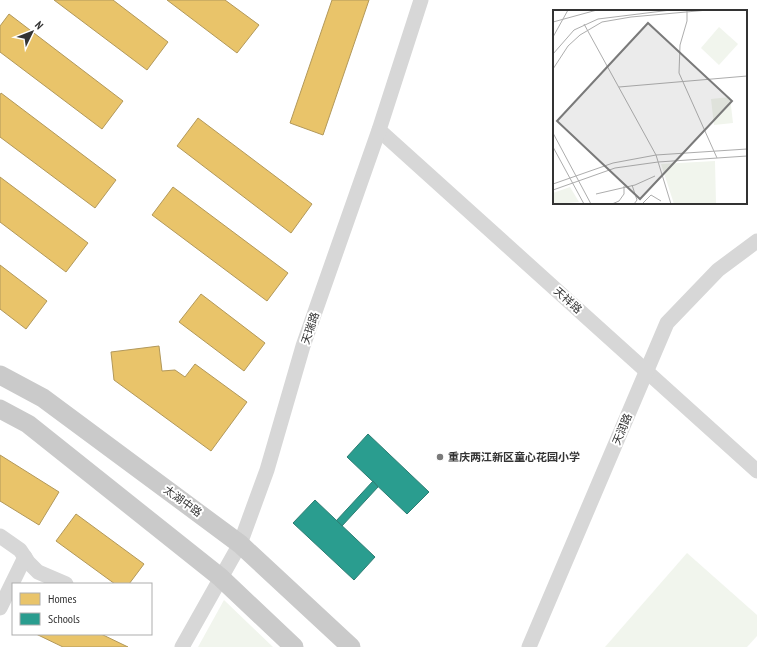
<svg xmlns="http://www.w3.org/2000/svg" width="757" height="647" viewBox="0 0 757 647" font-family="'PT Sans Narrow','Noto Sans SC',sans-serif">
<rect width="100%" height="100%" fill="#fff"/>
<!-- green -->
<g fill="#f1f5ed">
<path d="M687 553 757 615V636L747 647H605Z"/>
<path d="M224 600 273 647H198Z"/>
</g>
<!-- homes -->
<g fill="#e9c46a" stroke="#b2985a">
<path d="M54 0H113L168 42 147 70Z"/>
<path d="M167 0H225L259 25 237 53Z"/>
<path d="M332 0H369L323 135 290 123Z"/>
<path d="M9 14 123 101 102 129 0 52V26Z"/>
<path d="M1 93 116 180 95 208 0 137V95Z"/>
<path d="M198 118 312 204 291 233 177 146Z"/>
<path d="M0 177 88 243 66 272 0 222Z"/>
<path d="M173 187 288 273 267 301 152 215Z"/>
<path d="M0 265 47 301 26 329 0 309Z"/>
<path d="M201 294 265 343 244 371 179 322Z"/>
<path d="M159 346 162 371 175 370 185 377 195 364 247 402 211 451 114 380 111 352Z"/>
<path d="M0 455 59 492 39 525 0 501Z"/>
<path d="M76 514 144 564 129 584H115L56 541Z"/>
<path d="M36 634H101L128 647H63Z"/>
</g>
<!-- schools -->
<g fill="#2a9d8f" stroke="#2d7d73">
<path d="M368 434 429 492 407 514 347 457Z"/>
<path d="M373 481 378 487 342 526 336 521Z"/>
<path d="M315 500 375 557 354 580 293 523Z"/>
</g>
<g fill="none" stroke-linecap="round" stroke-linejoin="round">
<!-- minor -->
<g stroke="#d7d7d7" stroke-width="15">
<path d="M379 130 757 471"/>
<path d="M0 536 20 550 28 562 38 572 66 584"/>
<path d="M0 608 25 557"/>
<path d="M182 647 240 544 267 470 303 346 379 130 421 0"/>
<path d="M529 647 667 323 718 270 757 241"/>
</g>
<!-- major -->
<g stroke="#cacaca" stroke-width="19">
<path d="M0 375 43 398 240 544 351 647"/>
<path d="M0 409 28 424 220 577 294 647"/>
</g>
</g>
<!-- markers -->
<circle fill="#7a7a7a" stroke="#fff" stroke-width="1.5" cx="440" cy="457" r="4"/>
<g text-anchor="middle" stroke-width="4" stroke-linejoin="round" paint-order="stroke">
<!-- street labels -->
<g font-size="11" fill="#333" stroke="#fff">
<text transform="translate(568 300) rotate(42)" y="4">天祥路</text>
<text transform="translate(310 328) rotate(-71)" y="4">天瑞路</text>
<text transform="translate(622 429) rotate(-67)" y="4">天润路</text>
<text transform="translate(183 501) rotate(36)" y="4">太湖中路</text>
</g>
<!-- poi labels -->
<g font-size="11" font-weight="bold" fill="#333" stroke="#fff" text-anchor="start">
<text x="448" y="461">重庆两江新区童心花园小学</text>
</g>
</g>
<!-- overview -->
<g transform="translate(553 10)">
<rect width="194" height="194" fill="#fff"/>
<path d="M166 17 185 34 166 55 148 38ZM177 87 180 113 161 115 158 89ZM162 151 163 194H121L108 154ZM17 177 26 192 0 194V183Z" fill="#f1f5ed"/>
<path fill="none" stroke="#adadad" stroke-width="1" d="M134 1V11L127 35 126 63 164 148M0 12 44 0M31 14 103 145 118 194M0 27 15 0M0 44 21 20 45 9 118 0M0 59 15 36 27 25 49 12 78 7 155 0M66 77 194 66M0 123 38 194M0 137 31 194M0 174 60 153 103 145 194 139M79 175 84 190 81 194M0 180 62 158 105 152 194 146M43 184 82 175 102 166M59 194 66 191 71 184V176M89 194 98 185 108 191"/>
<path fill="#7a7a7a" fill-opacity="0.15" stroke="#7a7a7a" stroke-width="2" d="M95 13 179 91 87 189 4 111Z"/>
<rect width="194" height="194" fill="none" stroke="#333" stroke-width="2"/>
</g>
<!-- legend -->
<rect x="12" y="583" width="140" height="52" fill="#ffffff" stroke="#adadad"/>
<rect x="20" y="593" width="20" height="12" fill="#e9c46a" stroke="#adadad"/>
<text x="48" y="603" font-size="12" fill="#333333">Homes</text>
<rect x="20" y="613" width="20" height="12" fill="#2a9d8f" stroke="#adadad"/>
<text x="48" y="623" font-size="12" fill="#333333">Schools</text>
<!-- north arrow -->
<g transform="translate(32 32) rotate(47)" stroke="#ffffff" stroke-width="3" paint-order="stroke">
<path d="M0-3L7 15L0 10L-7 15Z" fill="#333333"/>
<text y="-6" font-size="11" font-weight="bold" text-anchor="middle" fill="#333333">N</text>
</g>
</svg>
